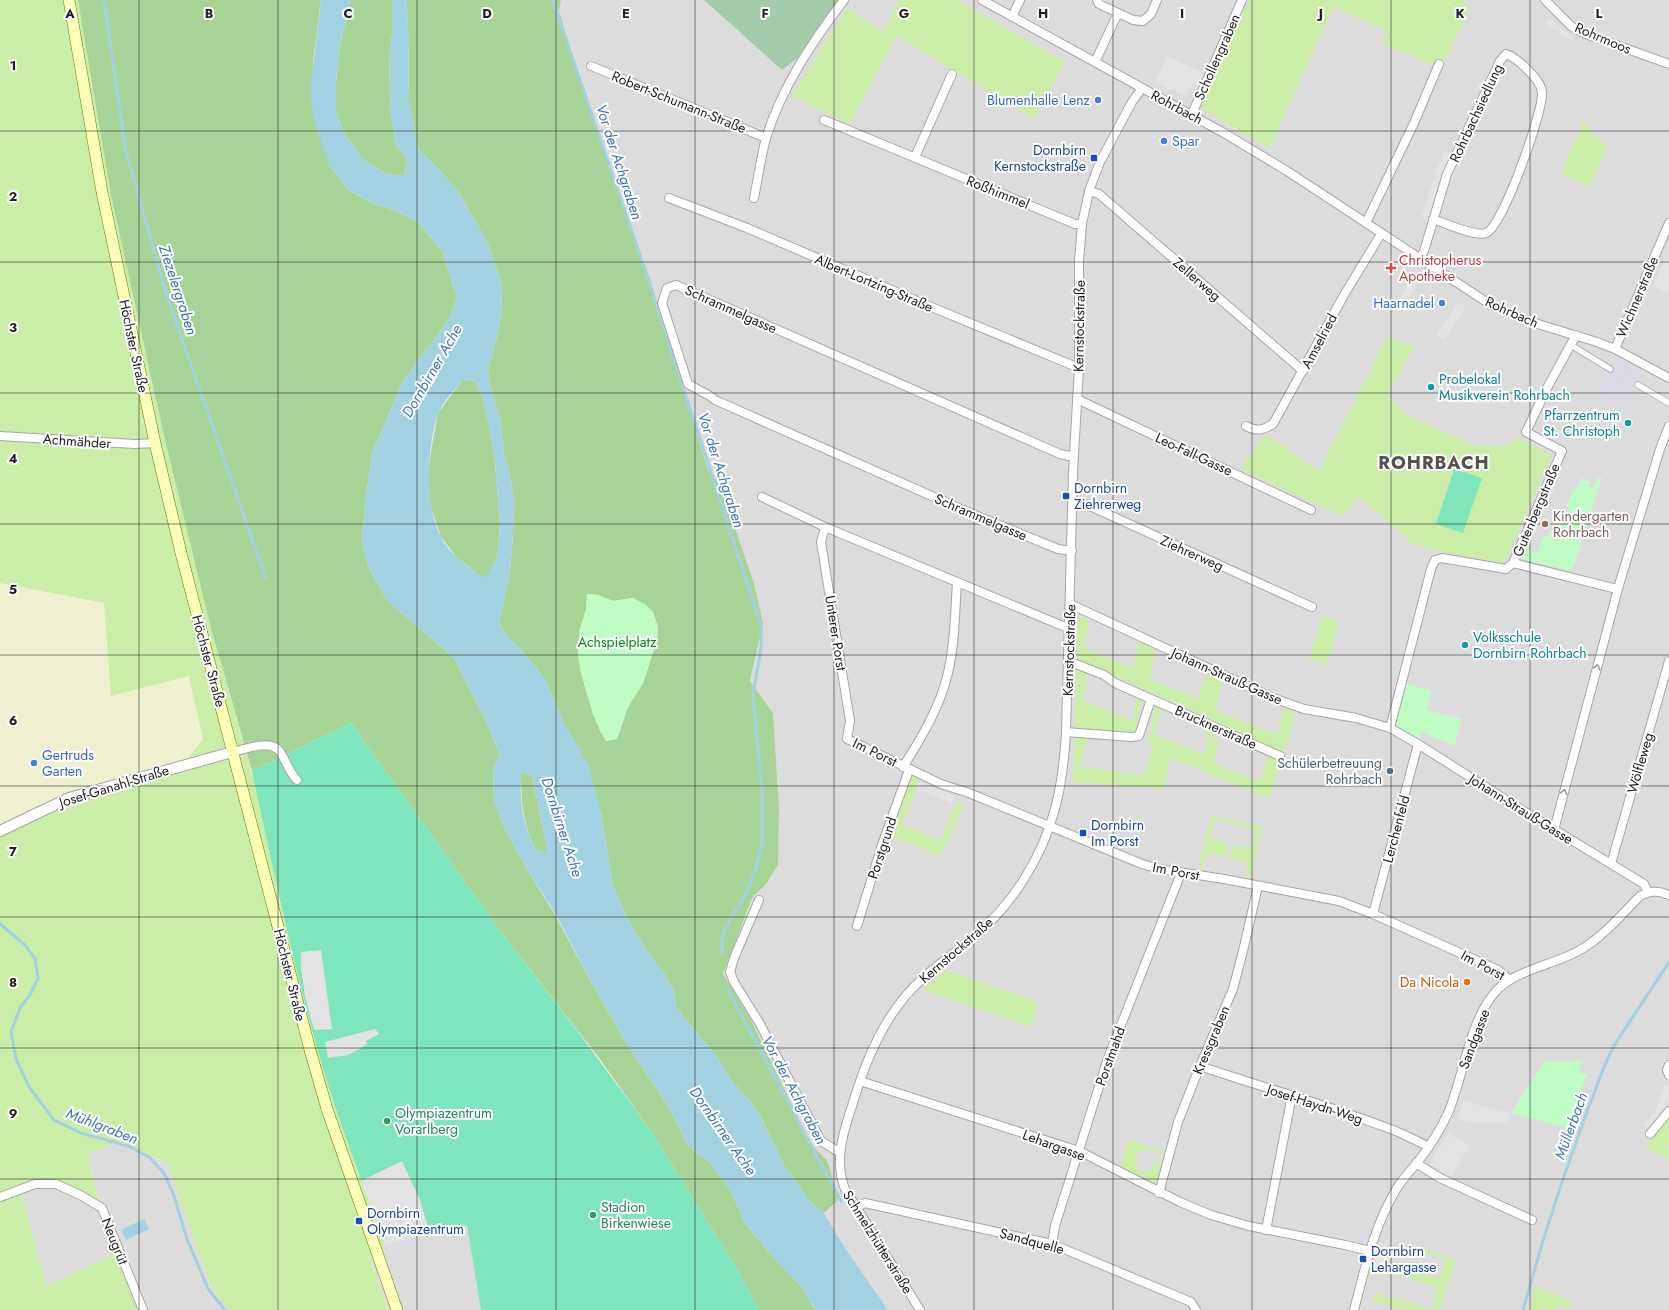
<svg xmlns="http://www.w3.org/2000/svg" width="1669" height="1310" viewBox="0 0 1669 1310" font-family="Jost,sans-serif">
<rect width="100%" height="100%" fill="#f1ede5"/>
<!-- residential -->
<g fill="#dddcdc">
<path d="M561 0H1669V1310H888L845 1248 824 1213 838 1200 828 1162 811 1144 749 1016 723 974 752 898 766 884 778 865 779 807 773 713 750 681 763 623 720 484 708 470 650 279 559 11Z"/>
<path d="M121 1142 167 1163 211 1287 230 1310H140L117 1253 46 1286 20 1187 57 1183 100 1205 87 1154Z"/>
<path d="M467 1225 481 1310H388L370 1259 385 1245Z"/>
</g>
<!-- farmland -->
<path fill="#eef0cf" d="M0 583 104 603 111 696 189 676 203 739 188 759 68 797 0 828Z"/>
<!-- grass -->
<g fill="#caeea8">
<path d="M0 0H85L165 440 224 674 263 812 278 895 310 1021 332 1098 385 1245 370 1259 388 1310H230L211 1287 167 1163 121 1142 87 1154 100 1206 57 1183 20 1187 46 1286 117 1253 140 1310H0V828L68 797 188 759 203 739 189 676 111 696 104 603 0 583Z"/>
<path d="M899 0H956L1065 62 1034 119 897 36 849 124 791 96 847 8 883 32Z"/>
<path d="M1249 0H1461L1470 9 1441 68 1382 44 1388 32 1334 7 1269 149 1200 107Z"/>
<path d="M1583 122 1608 148 1590 186 1561 174Z"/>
<path d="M1387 337 1414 346 1388 395 1408 416 1474 445 1503 446 1517 438 1552 455 1504 563 1437 551 1407 542 1408 538 1359 498 1343 516 1240 469 1266 434 1319 471Z"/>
<path d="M1078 615 1089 620 1084 649 1133 668 1138 641 1155 650 1150 680 1199 698 1206 674 1222 680 1216 711 1277 735 1284 709 1296 713 1283 753 1077 658Z"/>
<path d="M1322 615 1339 622 1327 665 1309 659Z"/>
<path d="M1078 669 1088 673 1082 701 1132 720 1137 696 1142 701 1135 729 1130 734 1075 728 1076 670Z"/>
<path d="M1156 704 1162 706 1155 735 1204 754 1208 728 1215 731 1213 741 1219 742 1214 763 1260 782 1268 755 1281 760 1270 799 1170 758 1165 789 1073 782 1074 737 1088 738 1080 767 1144 775 1153 748 1148 743Z"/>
<path d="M914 777 918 778 916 790 902 825 941 840 956 802 964 804 944 851 941 850 939 855 890 836 910 780Z"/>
<path d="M1212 816 1262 826 1251 876 1246 875 1248 863 1230 858 1232 846 1251 847 1255 833 1254 829 1216 820 1213 823 1210 838 1228 844 1226 856 1206 854 1202 869 1199 867V863L1209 822Z"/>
<path d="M946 970 1038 1002 1031 1027 923 990Z"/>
<path d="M1669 1115V1143L1667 1146 1669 1148V1159L1645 1147 1652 1139 1651 1137Z"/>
<path d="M1129 1139 1164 1151V1153L1145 1149 1137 1153V1169L1141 1173 1155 1170 1153 1168V1162L1162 1163 1157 1179 1152 1182 1147 1181 1120 1167Z"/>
<path d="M1420 1247 1456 1260 1440 1310H1406L1372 1301 1375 1293 1432 1309 1437 1287 1381 1271 1383 1262 1440 1278 1445 1259 1418 1252Z"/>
<path d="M1534 1286 1572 1301 1568 1309 1558 1304 1555 1310H1547L1541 1307 1540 1310H1529Z"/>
</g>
<!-- forest -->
<g fill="#a8d397" fill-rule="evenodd">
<path d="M78 0H321L313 62 329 165 348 190 372 203 394 210 418 222 442 251 457 298 450 318 403 381 372 454 366 497 362 540 368 566 387 600 454 658 484 717 500 754 493 770 494 801 505 829 527 869 554 913 594 987 625 1041 668 1105 688 1145 708 1161 730 1189 745 1223 772 1256 799 1284 816 1310H759L737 1269 649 1128 599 1058 501 932 351 723 252 771 211 628 165 440 111 195Z"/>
<path d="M351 0H392V36L389 59 391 116 396 145 407 159 404 176 386 174 365 161 345 135 336 112V84L339 50Z"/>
<path d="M406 0H561L559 11 586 98 650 279 708 470 720 484 754 584 763 623 750 681 773 713 779 807 778 865 766 884 752 898 723 974 749 1016 811 1144 828 1162 838 1200 824 1213 812 1204 784 1166 763 1121 753 1105 731 1080 717 1057 676 1008 674 991 665 975 637 936 623 910 613 886 601 813 562 719 544 678 522 651 507 636 499 622 510 571 513 536 514 503 511 479 504 454 500 419 490 386 488 368 494 349 502 311 501 281 487 242 460 194 444 175 418 149 409 102 408 22ZM587 594 598 595 613 601 633 598 653 612 658 627 657 640 643 683 628 707 617 739 606 741 593 714 581 673 578 654 580 629 586 610Z"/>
<path d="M463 379 475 381 483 398 490 430 495 462 500 526 497 559 485 579 457 558 441 537 430 505 428 473 432 445 438 413Z"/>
<path d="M521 771 532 776 546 843V854L535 849C522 822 521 800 521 771Z"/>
</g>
<!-- cemetery -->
<path fill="#a4cbaa" d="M704 0H840L800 56 782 70Z"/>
<!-- park -->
<g fill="#bffdc5">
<path d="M1598 477 1602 478 1572 571 1521 559 1525 548 1537 553 1544 536 1548 537 1555 521 1567 526 1573 513 1568 510 1569 508 1566 506 1572 493 1571 492 1572 490 1575 491 1581 478 1591 482 1589 486 1593 488Z"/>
<path d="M587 594 598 595 613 601 633 598 645 604 653 612 658 627 657 640 643 683 628 707 617 739 606 741 600 731 593 714 581 673 578 654 580 629 586 610Z"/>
<path d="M1406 684 1431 691 1426 710 1461 719 1455 746 1422 732 1419 740 1394 725Z"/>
<path d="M1545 1061H1582L1579 1073 1587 1074 1568 1128 1511 1113Z"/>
</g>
<!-- pitch -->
<g fill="#7ee5bd">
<path d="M1454 469 1482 478 1463 533 1436 524Z"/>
<path d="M351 723 501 932 576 1029 649 1128 737 1269 759 1310H481L467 1225 385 1245C367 1193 346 1141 329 1088 297 984 275 878 252 771Z"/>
</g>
<!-- parking -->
<g fill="#e3e3e3">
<path d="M1548 18 1575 37 1572 41 1545 23Z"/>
<path d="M1167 56 1206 74 1203 82 1188 90 1185 96 1155 82Z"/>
<path d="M1443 152 1451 153 1427 224 1422 216Z"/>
<path d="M1665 258 1669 260V293L1653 287Z"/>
<path d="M1417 272 1423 276 1400 311 1391 305 1395 300 1398 301Z"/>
<path d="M1458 302 1466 307 1444 340 1436 335Z"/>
<path d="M918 782 955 796 952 803 916 789Z"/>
<path d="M321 950 332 1029 314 1030 305 996 301 968V952Z"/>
<path d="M375 1029 379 1034 366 1041 367 1045 348 1055 328 1058 325 1042Z"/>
<path d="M1665 1085H1669V1096L1664 1112 1649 1130 1643 1124 1657 1108Z"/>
<path d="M1463 1100 1510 1114 1508 1123 1469 1122 1458 1119Z"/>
<path d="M1449 1132 1470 1146 1451 1177 1431 1165V1160Z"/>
<path d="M402 1161 420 1200 430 1234 385 1245 361 1181Z"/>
<path d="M1380 1242 1388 1244 1381 1271 1373 1269Z"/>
</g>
<!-- plaza -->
<path fill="#d9d9e7" d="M1616 359 1643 375 1632 394 1629 393 1632 395 1625 407 1598 391 1604 379 1622 390V391L1624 393 1630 383 1627 382 1623 388 1605 377Z"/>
<!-- water -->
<g fill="#a2d2e1" fill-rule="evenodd">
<path d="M321 0H351L339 50 336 84V112L345 135 365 161 386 174 404 176 407 159 396 145 391 116 389 59 392 36V0H406L408 22 409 102 418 149 444 175 460 194 487 242 501 281 502 311 494 349 488 368 490 386 500 419 504 454 511 479 514 503 513 536 510 571 499 622 507 636 522 651 544 678 562 719 589 766 601 813 613 886 623 910 637 936 665 975 674 991 676 1008 717 1057 731 1080 753 1105 763 1121 784 1166 812 1204 824 1213 845 1248 888 1310H816L799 1284 772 1256 745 1223 730 1189 708 1161 688 1145 668 1105 625 1041 594 987 555 913 527 869 505 829 494 801 493 770 500 754 484 717 454 658 387 600 368 566 362 540 366 497 372 454 403 381 450 318 457 298 442 251 418 222 394 210 372 203 348 190 329 165 313 117 310 90ZM463 379 475 381 483 398 490 430 495 462 500 526 497 559 485 578C468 567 450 555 441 537 424 506 427 446 438 414 442 403 456 388 463 379ZM522 772 532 776 546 843V853L535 849C523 825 518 797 522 772Z"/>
<path d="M144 1219 149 1229 126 1240 121 1230Z"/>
</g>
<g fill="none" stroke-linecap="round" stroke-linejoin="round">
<!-- stream -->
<g stroke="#a2d2e1" stroke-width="3">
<path d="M104 0 126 152 165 290 266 579"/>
<path d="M553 0 633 234 761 625V648L753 696 762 790V844L755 870 748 890 724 930 722 940V954"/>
<path d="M0 924 25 945 35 959 38 978 30 995 20 1008 11 1032 16 1059 29 1087 54 1120 81 1133 128 1146 149 1157 164 1173 174 1196 187 1239 208 1289 225 1310"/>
<path d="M728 990 841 1201"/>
<path d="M1523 1310 1542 1244 1562 1182 1585 1117 1606 1062 1615 1044 1669 962"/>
</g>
<defs>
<g id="pedestrian">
<path d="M1571 345 1610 369"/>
<path d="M1638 385 1669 403"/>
</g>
<g id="minor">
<path d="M982 0 1224 133 1287 171 1488 303 1525 320 1597 342 1615 349 1669 378"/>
<path d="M1097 0 1099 4 1133 20 1143 21 1151 14 1157 0"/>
<path d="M1545 0 1571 26 1583 33 1669 64"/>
<path d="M1012 17 1020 0"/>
<path d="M1095 62 1118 13"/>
<path d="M591 66 766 138"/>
<path d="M1192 114 1242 0"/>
<path d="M824 120 1075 224H1082"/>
<path d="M915 157 952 74"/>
<path d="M1089 191 1099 194 1303 371"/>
<path d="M669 198 747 228 929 306 1079 368"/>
<path d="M754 198C758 178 761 157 766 138 782 87 812 42 844 0"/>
<path d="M1366 223 1414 123 1439 64"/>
<path d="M1420 259 1424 251 1447 174 1500 61 1506 54C1517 58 1542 80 1542 93 1543 113 1502 228 1486 233 1475 237 1445 223 1433 219"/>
<path d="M1615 349 1669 223"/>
<path d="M1077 399 1311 510"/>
<path d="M1246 426C1257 432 1263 430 1273 424L1344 295 1381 234"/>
<path d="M0 436 135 444 155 443"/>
<path d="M762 497 825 527 821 542 850 721 847 739 941 784 969 793 1142 864 1159 869 1224 879 1339 901 1373 914 1478 961 1498 970 1510 980"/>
<path d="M1072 502H1081L1312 607"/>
<path d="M825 527 1070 629"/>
<path d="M1072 551 1058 549 970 513 715 400 710 396 688 384 662 303 667 288 676 285 1060 454 1074 457"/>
<path d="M1513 563 1617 589"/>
<path d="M1070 604 1273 698 1304 709 1356 718 1390 728 1418 744 1514 805 1644 884 1648 892"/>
<path d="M1068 661 1104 675 1115 683 1280 756"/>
<path d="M1390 728 1431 569 1435 560 1442 558 1506 569 1513 563 1562 451 1526 432 1547 388 1576 335"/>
<path d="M1066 732 1131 737 1139 736 1151 699"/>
<path d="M232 752C248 749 273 737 282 755 287 764 290 773 297 780"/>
<path d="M903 767C922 737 940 707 948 673 955 643 955 612 957 582"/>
<path d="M1554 830 1619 585 1660 449 1669 426"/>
<path d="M1611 864 1669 661"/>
<path d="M759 900 734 958 730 972 734 982 760 1024 821 1141 839 1152"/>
<path d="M1373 914 1418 744"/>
<path d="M857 926 883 842 909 770"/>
<path d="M1669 1065 1667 1070 1669 1075"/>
<path d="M1200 1066C1261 1087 1324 1104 1385 1127 1400 1132 1415 1140 1429 1147"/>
<path d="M860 1081 1079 1151 1180 1202 1211 1215 1249 1226 1345 1245 1370 1251"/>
<path d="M1650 1134 1669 1111"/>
<path d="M1416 1163 1440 1178 1532 1220"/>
<path d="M1159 1193 1178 1122 1200 1066 1233 989 1243 951 1258 886"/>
<path d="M0 1197 35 1184H56L82 1196 102 1208 143 1310"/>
<path d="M856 1207 865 1203 1052 1244 1191 1302 1196 1310"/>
<path d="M1266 1230 1292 1095"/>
<path d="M1052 1244 1055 1226 1108 1058 1181 873"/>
<path d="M920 1310 845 1189C834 1161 843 1133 852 1106 866 1059 885 1012 923 978 938 964 955 953 970 940 991 923 1010 902 1024 879 1054 832 1063 787 1066 732L1073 472 1079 368V261L1082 224 1089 191 1100 162 1132 102 1142 88"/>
<path d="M1354 1310C1365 1268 1374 1226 1397 1188 1402 1180 1409 1172 1416 1164 1429 1148 1440 1131 1449 1111 1464 1074 1470 1017 1498 989 1517 970 1556 964 1580 950 1603 937 1621 915 1640 896 1650 891 1658 890 1669 895"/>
</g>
<path id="tertiary" d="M0 831 69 798 232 752"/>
<path id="secondary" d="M69 0 102 192 155 443 181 553 310 1050 327 1109 397 1310"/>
</defs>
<!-- pedestrian casing -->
<use href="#pedestrian" stroke="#a6a6a6" stroke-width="7"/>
<!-- minor casing -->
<use href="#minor" stroke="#a6a6a6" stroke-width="10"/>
<!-- tertiary casing -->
<use href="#tertiary" stroke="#a6a6a6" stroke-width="12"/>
<!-- secondary casing -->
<use href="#secondary" stroke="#6e7c00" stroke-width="12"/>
<!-- pedestrian -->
<use href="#pedestrian" stroke="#fff" stroke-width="5.5"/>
<!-- minor -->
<use href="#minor" stroke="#fff" stroke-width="8"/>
<!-- tertiary -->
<use href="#tertiary" stroke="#fff" stroke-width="10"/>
<!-- secondary -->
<use href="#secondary" stroke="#fafeb6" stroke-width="11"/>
</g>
<!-- one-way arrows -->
<defs><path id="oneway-chevron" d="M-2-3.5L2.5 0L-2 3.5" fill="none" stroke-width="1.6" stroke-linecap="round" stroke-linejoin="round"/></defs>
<g stroke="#9a9a9a">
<use href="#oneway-chevron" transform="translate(1597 667) rotate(-75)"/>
<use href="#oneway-chevron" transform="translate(1564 792) rotate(-76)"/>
</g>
<!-- grid -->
<path fill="none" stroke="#1f1f1f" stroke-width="1" stroke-opacity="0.55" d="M139 0V1310M278 0V1310M417 0V1310M556 0V1310M695 0V1310M834 0V1310M974 0V1310M1113 0V1310M1252 0V1310M1391 0V1310M1530 0V1310M0 131H1669M0 262H1669M0 393H1669M0 524H1669M0 655H1669M0 786H1669M0 917H1669M0 1048H1669M0 1179H1669"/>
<!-- markers -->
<g fill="#3f7fe0" stroke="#fff" stroke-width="1.5">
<circle cx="1098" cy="100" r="4"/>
<circle cx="1164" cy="141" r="4"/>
<circle cx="1442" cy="303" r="4"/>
<circle cx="34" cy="763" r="4"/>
</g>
<g fill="#1a4fb4" stroke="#fff" stroke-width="1.5">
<rect x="1090" y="154" width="8" height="8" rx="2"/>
<rect x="1062" y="492" width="8" height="8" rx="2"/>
<rect x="1079" y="829" width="8" height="8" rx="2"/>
<rect x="355" y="1217" width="8" height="8" rx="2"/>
<rect x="1359" y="1255" width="8" height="8" rx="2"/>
</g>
<path fill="#e0444e" stroke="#fff" stroke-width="1.5" d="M1389 262h4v4h4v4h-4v4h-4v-4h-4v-4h4z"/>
<g fill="#0f9aa8" stroke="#fff" stroke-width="1.5">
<circle cx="1431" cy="387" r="4"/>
<circle cx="1628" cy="423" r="4"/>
<circle cx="1465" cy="645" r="4"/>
</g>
<circle fill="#8d6e63" stroke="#fff" stroke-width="1.5" cx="1545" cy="524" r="4"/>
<circle fill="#5c6f8a" stroke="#fff" stroke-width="1.5" cx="1390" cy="771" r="4"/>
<circle fill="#e8710a" stroke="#fff" stroke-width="1.5" cx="1467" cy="982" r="4"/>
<g fill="#2e9e5b" stroke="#fff" stroke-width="1.5">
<circle cx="387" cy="1121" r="4"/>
<circle cx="593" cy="1215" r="4"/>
</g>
<g text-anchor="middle" stroke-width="4" stroke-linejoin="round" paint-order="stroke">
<!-- street labels -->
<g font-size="14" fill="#1f1f1f" stroke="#fff">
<text transform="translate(1603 38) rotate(23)" y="5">Rohrmoos</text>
<text transform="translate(1217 57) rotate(-66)" y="5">Schollengraben</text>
<text transform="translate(679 102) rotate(22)" y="5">Robert-Schumann-Straße</text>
<text transform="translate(1177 107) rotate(28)" y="5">Rohrbach</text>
<text transform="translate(1476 113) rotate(-65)" y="5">Rohrbachsiedlung</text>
<text transform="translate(998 192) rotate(22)" y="5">Roßhimmel</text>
<text transform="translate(1197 279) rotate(41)" y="5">Zellerweg</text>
<text transform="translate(874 283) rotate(23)" y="5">Albert-Lortzing-Straße</text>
<text transform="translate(1637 297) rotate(-67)" y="5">Wichnerstraße</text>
<text transform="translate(731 309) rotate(24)" y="5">Schrammelgasse</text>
<text transform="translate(1512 312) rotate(24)" y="5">Rohrbach</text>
<text transform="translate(1079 326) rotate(-89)" y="5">Kernstockstraße</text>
<text transform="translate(1319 341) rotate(-62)" y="5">Amselried</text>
<text transform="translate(134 346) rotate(78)" y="5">Höchster Straße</text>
<text transform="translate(77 441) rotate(4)" y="5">Achmähder</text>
<text transform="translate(1194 454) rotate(25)" y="5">Leo-Fall-Gasse</text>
<text transform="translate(1536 510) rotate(-67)" y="5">Gutenbergstraße</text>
<text transform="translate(981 517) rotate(23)" y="5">Schrammelgasse</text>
<text transform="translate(1192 553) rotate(24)" y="5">Ziehrerweg</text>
<text transform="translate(836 633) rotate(81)" y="5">Unterer Porst</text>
<text transform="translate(1069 650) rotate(-88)" y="5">Kernstockstraße</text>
<text transform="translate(209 661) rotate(75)" y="5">Höchster Straße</text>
<text transform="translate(1227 676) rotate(24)" y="5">Johann-Strauß-Gasse</text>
<text transform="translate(1216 727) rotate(24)" y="5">Brucknerstraße</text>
<text transform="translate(875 752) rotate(26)" y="5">Im Porst</text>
<text transform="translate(1640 763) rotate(-74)" y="5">Wölfleweg</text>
<text transform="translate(114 786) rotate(-17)" y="5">Josef-Ganahl-Straße</text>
<text transform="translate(1521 809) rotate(32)" y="5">Johann-Strauß-Gasse</text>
<text transform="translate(1396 829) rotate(-75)" y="5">Lerchenfeld</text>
<text transform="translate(882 848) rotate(-72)" y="5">Porstgrund</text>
<text transform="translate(1176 871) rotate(11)" y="5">Im Porst</text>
<text transform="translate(956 950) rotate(-41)" y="5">Kernstockstraße</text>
<text transform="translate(1483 965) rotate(28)" y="5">Im Porst</text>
<text transform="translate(290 975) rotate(76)" y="5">Höchster Straße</text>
<text transform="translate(1474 1039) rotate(-69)" y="5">Sandgasse</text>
<text transform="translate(1211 1040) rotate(-67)" y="5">Kressgraben</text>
<text transform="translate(1110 1056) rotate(-70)" y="5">Porstmahd</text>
<text transform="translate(1315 1104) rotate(18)" y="5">Josef-Haydn-Weg</text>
<text transform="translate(1054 1145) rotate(20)" y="5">Lehargasse</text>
<text transform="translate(115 1241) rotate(68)" y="5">Neugrüt</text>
<text transform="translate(1032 1241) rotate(15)" y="5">Sandquelle</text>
<text transform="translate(878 1242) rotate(58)" y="5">Schmelzhütterstraße</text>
</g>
<!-- shop labels -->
<g font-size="14" fill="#366cbe" stroke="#fff" text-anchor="end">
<text x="1090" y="105">Blumenhalle Lenz</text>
<text x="1172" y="146" text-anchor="start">Spar</text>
<text x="1434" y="308">Haarnadel</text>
<text x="42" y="760" text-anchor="start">Gertruds<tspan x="42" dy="16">Garten</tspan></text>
</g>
<!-- transit labels -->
<g font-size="14" fill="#164399" stroke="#fff" text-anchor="start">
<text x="1086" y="155" text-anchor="end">Dornbirn<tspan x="1086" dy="16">Kernstockstraße</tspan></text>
<text x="1074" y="493">Dornbirn<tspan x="1074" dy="16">Ziehrerweg</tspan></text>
<text x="1091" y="830">Dornbirn<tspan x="1091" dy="16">Im Porst</tspan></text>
<text x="367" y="1218">Dornbirn<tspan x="367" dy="16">Olympiazentrum</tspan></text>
<text x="1371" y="1256">Dornbirn<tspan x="1371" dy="16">Lehargasse</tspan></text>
</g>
<!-- health labels -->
<g font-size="14" fill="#be3a42" stroke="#fff" text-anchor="start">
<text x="1399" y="265">Christopherus<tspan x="1399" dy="16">Apotheke</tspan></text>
</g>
<!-- culture labels -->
<g font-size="14" fill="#0d838f" stroke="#fff" text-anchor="start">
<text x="1439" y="384">Probelokal<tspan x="1439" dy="16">Musikverein Rohrbach</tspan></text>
<text x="1620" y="420" text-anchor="end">Pfarrzentrum<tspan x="1620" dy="16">St. Christoph</tspan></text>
<text x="1473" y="642">Volksschule<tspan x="1473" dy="16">Dornbirn Rohrbach</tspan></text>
</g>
<!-- education labels -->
<g font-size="14" fill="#785e54" stroke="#fff" text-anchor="start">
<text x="1553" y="521">Kindergarten<tspan x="1553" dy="16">Rohrbach</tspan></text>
</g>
<!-- park labels -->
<g font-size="14" fill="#048610" stroke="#fff">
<text x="617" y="647">Achspielplatz</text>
</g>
<!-- service labels -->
<g font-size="14" fill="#4e5e75" stroke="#fff" text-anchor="end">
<text x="1382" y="768">Schülerbetreuung<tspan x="1382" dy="16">Rohrbach</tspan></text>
</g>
<!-- food labels -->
<g font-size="14" fill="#c56008" stroke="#fff" text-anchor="end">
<text x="1459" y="987">Da Nicola</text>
</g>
<!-- leisure labels -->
<g font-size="14" fill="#27864d" stroke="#fff" text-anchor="start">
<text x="395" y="1118">Olympiazentrum<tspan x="395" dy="16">Vorarlberg</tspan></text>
<text x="601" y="1212">Stadion<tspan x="601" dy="16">Birkenwiese</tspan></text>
</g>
<!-- water labels -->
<g font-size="15" font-style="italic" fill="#4278ae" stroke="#fff">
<text transform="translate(619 162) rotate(72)" y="5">Vor der Achgraben</text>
<text transform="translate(178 290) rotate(72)" y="5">Ziezelergraben</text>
<text transform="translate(432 371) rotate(-60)" y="5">Dornbirner Ache</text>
<text transform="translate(721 470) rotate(72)" y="5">Vor der Achgraben</text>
<text transform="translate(562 827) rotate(72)" y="5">Dornbirner Ache</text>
<text transform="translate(794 1090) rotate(62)" y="5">Vor der Achgraben</text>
<text transform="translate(102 1126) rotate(21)" y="5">Mühlgraben</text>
<text transform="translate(1571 1126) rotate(-70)" y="5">Müllerbach</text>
<text transform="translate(723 1131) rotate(55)" y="5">Dornbirner Ache</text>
</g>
<!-- district labels -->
<g font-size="18" font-weight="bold" letter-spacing="1" fill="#525252" stroke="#fff">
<text x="1434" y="469">ROHRBACH</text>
</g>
</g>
<g font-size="13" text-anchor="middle" font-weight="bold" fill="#1f1f1f" stroke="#fff" stroke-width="4" stroke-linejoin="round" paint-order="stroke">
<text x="70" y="18">A</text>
<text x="209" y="18">B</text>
<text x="348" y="18">C</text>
<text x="487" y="18">D</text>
<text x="626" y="18">E</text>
<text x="765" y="18">F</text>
<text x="904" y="18">G</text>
<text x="1043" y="18">H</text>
<text x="1182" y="18">I</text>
<text x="1321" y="18">J</text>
<text x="1460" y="18">K</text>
<text x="1599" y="18">L</text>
<text x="13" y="70">1</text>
<text x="13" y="201">2</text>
<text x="13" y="332">3</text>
<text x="13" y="463">4</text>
<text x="13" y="594">5</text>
<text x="13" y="725">6</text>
<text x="13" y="856">7</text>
<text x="13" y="987">8</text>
<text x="13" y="1118">9</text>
</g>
</svg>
